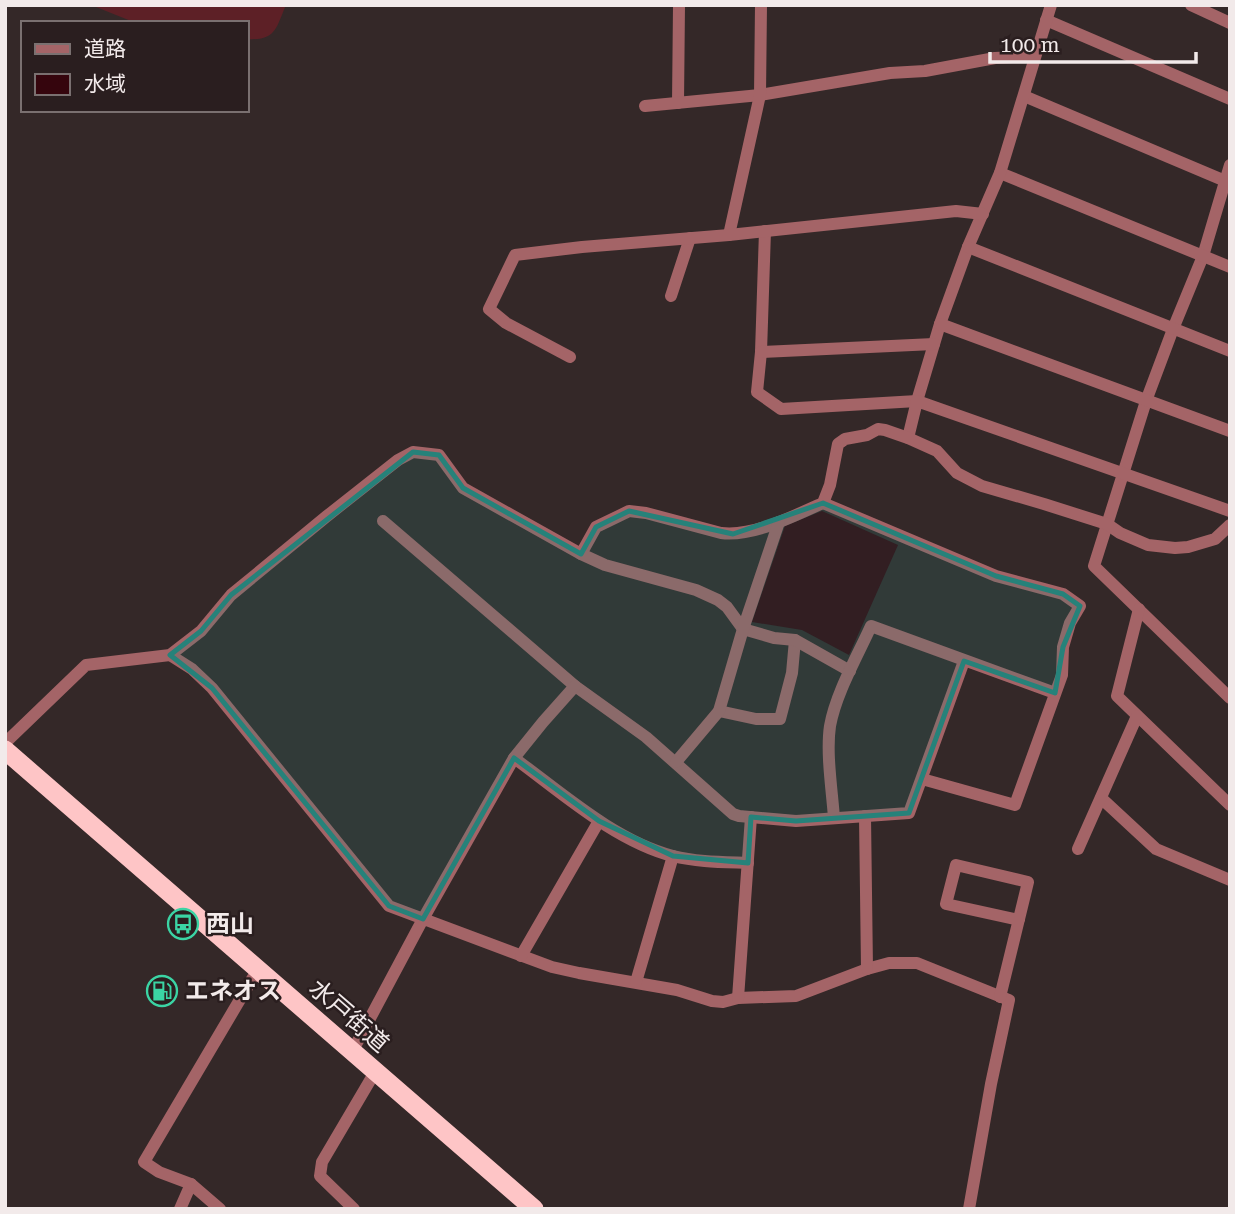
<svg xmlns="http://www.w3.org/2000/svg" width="1235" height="1214" font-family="'Roboto Serif','Noto Sans JP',serif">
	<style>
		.green { fill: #5d2026 }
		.water { fill: #35050d }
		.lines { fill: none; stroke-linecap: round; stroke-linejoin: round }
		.minor { stroke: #a46467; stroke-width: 12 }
		.trunk { stroke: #fec5c6; stroke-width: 19 }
		.marked { fill: #26827a; fill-opacity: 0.2; stroke: #26827a; stroke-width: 5; stroke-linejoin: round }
		.labels { text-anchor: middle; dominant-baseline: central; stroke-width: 5; stroke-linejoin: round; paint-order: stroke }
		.poi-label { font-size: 24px; font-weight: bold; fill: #f2eaea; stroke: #2a1e1f; text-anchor: start }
		.street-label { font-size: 24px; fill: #f2eaea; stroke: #2a1e1f }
	</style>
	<rect width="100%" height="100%" fill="#342828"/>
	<path class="green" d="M91,5H286C276,28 276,41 247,39V23H136Z"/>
	<polygon class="water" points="822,511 898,545 849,655 802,630 752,622 785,526"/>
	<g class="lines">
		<g class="minor">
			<polyline points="1191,5 1230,23"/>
			<polyline points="1046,20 1230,99"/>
			<polyline points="1024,96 1230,183"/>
			<polyline points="678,103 679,5"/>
			<polyline points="645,106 760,95 890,73 925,71 995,58 1035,56"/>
			<polyline points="1230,165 1203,256 1173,329 1146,401 1094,566 1230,698"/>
			<polyline points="1000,173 1230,267"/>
			<polyline points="765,231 761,352 757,392 781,409 917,401 940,324 968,247 1000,173 1051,5"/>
			<polyline points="729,235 760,95 761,5"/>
			<polyline points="968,247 1230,351"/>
			<polyline points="671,296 690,238"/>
			<polyline points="940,324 1230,431"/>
			<polyline points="761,352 934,344"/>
			<polyline points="570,357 506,323 489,309 515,255 582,247 729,235 956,211 983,214"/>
			<polyline points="908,438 917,401 1230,511"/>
			<polyline points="823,503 996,576 1063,594 1080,606 1070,623 1063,647 1062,675 1015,805 922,779"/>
			<polyline points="383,521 575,686 646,737 733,814 739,816 796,821 909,813 964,661"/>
			<path d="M581,554L596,527L629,511L646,513L721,533C754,537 793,516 823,503L830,485L838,444L845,439L867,435L878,429L885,430L908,438L937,451L957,473L982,486L1044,504L1107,524L1120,533L1148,545L1175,548L1188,547L1215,539L1230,525"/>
			<polyline points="1139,609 1117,696 1230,805"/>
			<polyline points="170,655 192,669 212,688 389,906 552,967 579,973 677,990 712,1001 723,1002 738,998 796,996 867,969 889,963 917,963 1009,1000 991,1084 969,1209"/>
			<polyline points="719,711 756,719 780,719 792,673 795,640"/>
			<polyline points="5,743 86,665 170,655 201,631 231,595 327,516 398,460 413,452 439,455 463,488 581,554 605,565 696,590 718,600 727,607 743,629 774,638 795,640 850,671"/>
			<path d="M514,758C562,793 615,841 673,856C697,862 723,862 748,863"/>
			<polyline points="676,762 719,711 743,629 779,522"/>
			<polyline points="1101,798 1156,849 1230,880"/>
			<polyline points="865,816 867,969"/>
			<path d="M834,818C832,790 826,753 830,726C836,693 857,657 871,626L1055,693"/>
			<polyline points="1078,849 1137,716"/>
			<polyline points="521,956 599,821"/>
			<polyline points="636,982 673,856"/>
			<polyline points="1000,997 1028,882 956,865 946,904 1019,920"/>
			<polyline points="738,998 751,817"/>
			<polyline points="352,1052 423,919 514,758 543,722 575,686"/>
			<polyline points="180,1209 191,1184"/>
			<polyline points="220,1209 191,1184 159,1172 144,1162 258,969"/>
			<polyline points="354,1209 320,1176 322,1162 375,1072"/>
		</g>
		<polyline class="trunk" points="5,750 534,1209"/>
	</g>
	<path class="marked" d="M413,452L439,455L463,488L581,554L596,527L629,511L733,534L823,503L996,576L1063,594L1080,606L1063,647L1055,693L964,661L909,813L796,821L751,817L748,863L673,856L599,821L514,758L423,919L389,906L212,688L170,655L201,631L231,595Z"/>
	<defs>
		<g id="bus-ring" transform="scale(1.575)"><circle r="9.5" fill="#2a1e1f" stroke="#3bd4a4" stroke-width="1.5"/><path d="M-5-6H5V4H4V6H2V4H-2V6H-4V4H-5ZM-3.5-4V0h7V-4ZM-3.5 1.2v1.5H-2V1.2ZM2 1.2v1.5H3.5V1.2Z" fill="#3bd4a4"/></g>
		<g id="fuel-ring" transform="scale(1.575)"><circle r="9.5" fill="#2a1e1f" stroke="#3bd4a4" stroke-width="1.5"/><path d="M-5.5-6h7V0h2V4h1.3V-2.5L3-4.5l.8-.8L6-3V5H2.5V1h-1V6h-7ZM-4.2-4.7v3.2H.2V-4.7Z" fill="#3bd4a4"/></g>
	</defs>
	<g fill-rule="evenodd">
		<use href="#bus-ring" x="183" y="924"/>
		<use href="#fuel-ring" x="162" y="991"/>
	</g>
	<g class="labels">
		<g class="poi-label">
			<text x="206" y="924">西山</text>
			<text x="185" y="991">エネオス</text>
		</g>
		<g class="street-label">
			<text transform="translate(349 1016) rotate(41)">水戸街道</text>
		</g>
	</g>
	<rect width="1235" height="1214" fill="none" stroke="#f2eaea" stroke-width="14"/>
	<rect x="21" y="21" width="228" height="91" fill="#2a1e1f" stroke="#7a7070" stroke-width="2"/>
	<rect x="35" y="44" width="35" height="10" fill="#a46467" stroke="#7a7070" stroke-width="2"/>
	<text x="84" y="56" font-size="21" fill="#f2eaea">道路</text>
	<rect x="35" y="74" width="35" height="21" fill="#35050d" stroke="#7a7070" stroke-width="2"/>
	<text x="84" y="91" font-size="21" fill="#f2eaea">水域</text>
	<path d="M990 52v10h206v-10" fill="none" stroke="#f2eaea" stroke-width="3.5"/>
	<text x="1000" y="52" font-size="21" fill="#f2eaea" stroke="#2a1e1f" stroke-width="5" paint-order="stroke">100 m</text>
</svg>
